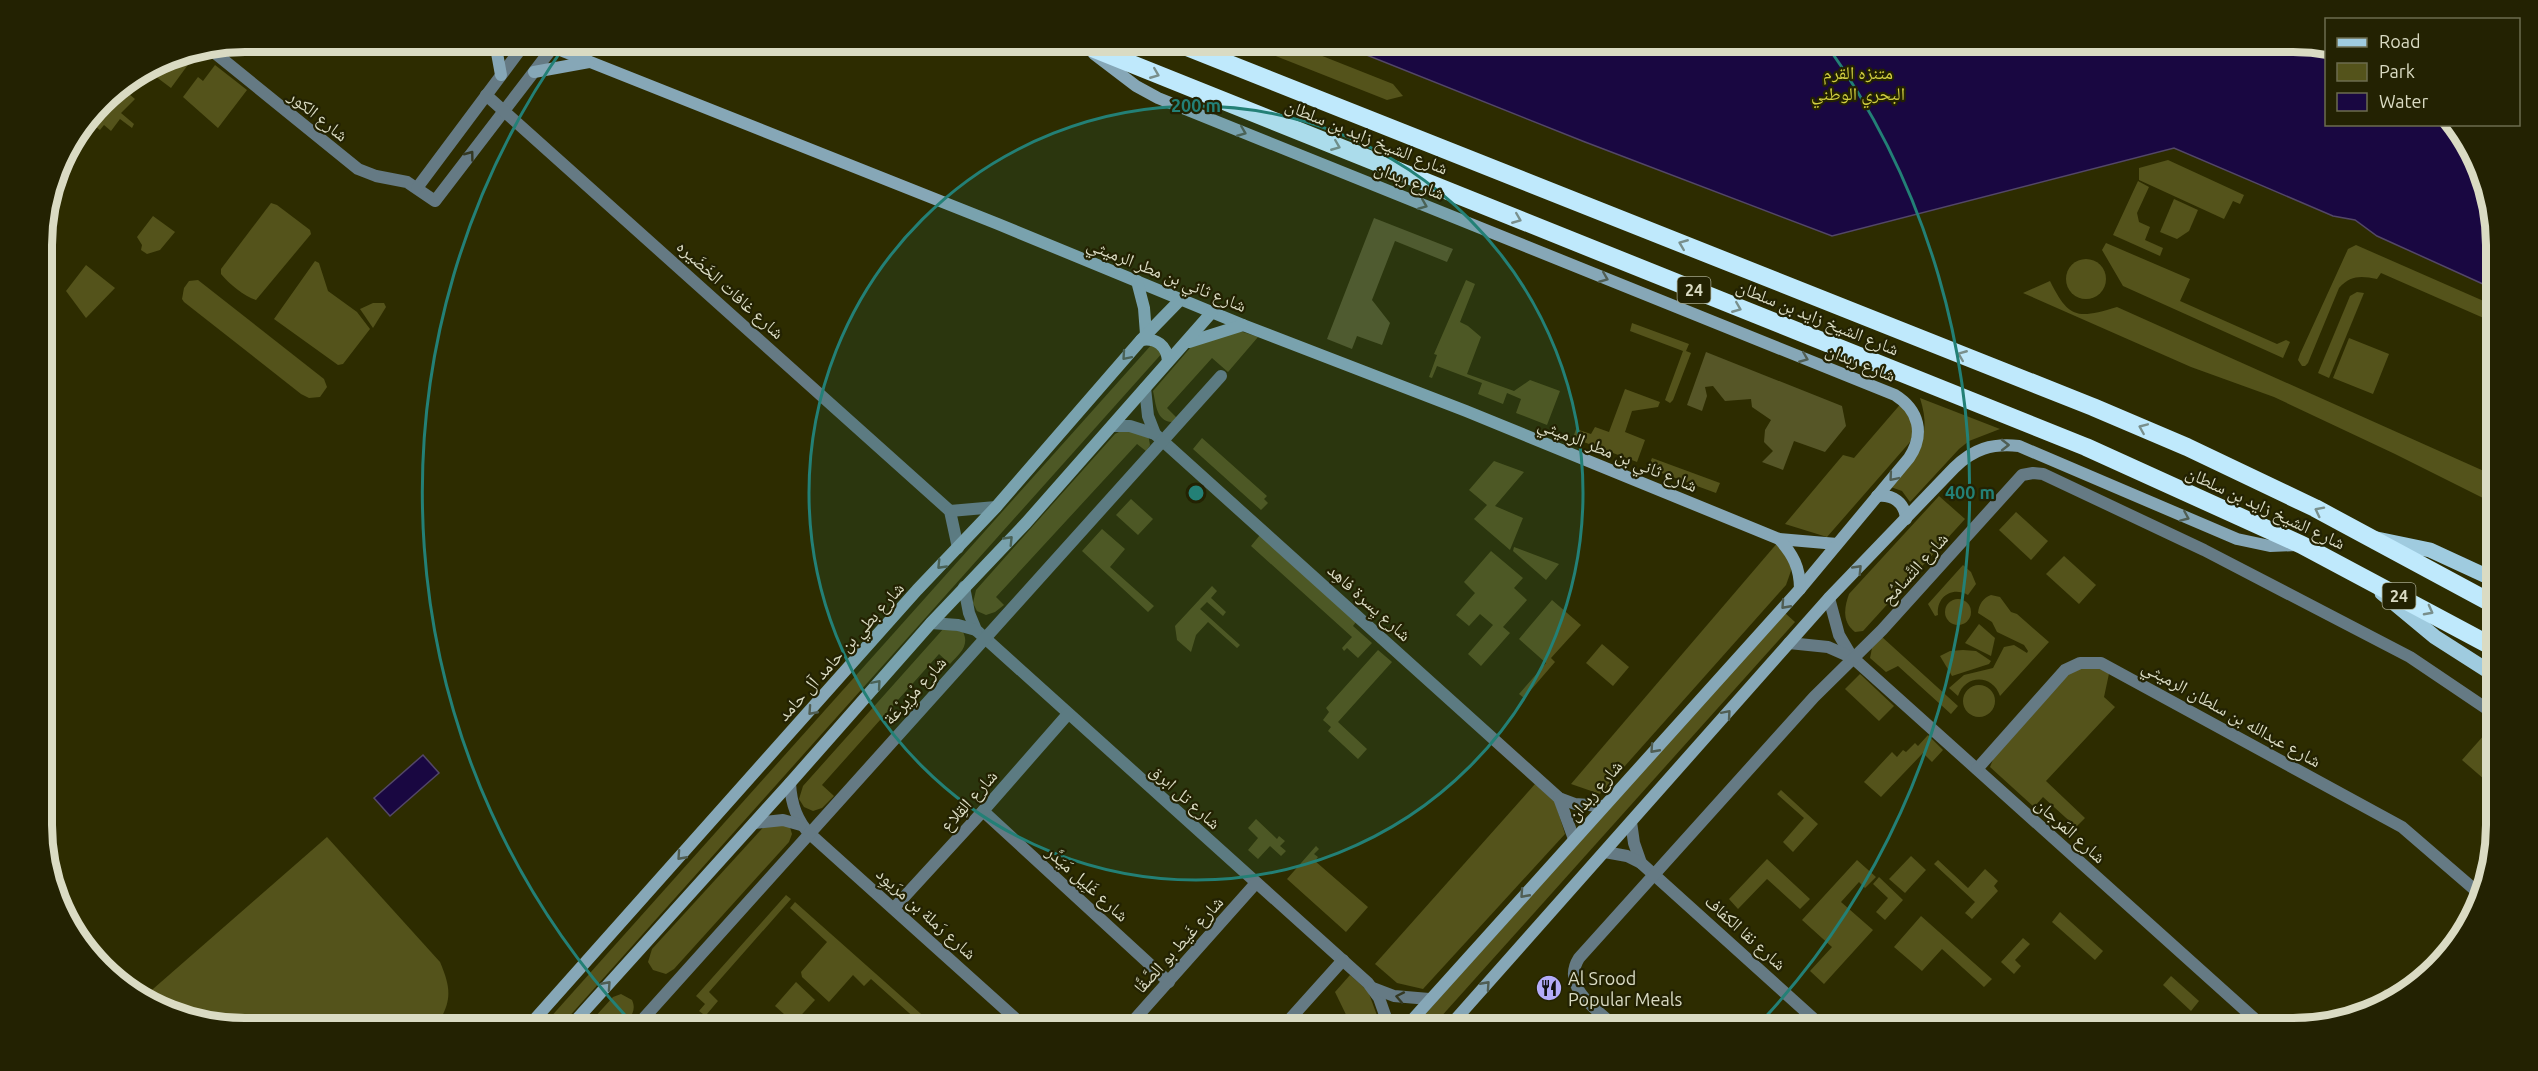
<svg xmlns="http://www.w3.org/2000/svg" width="2538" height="1071" font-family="Ubuntu,'Noto Naskh Arabic',sans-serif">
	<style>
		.green { fill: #54531b }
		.forest { fill: #565627 }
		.water { fill: #190741; stroke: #534768; stroke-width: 1.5 }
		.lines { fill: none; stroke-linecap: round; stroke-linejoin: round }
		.street { stroke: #657a84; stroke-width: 12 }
		.secondary { stroke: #86a7b7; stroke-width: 12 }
		.primary { stroke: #9fcbdf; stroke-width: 15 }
		.highway { stroke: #bfe9fc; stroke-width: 18 }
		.oneway { stroke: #798f8c }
		.oneway2 { stroke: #505e53 }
		.oneway3 { stroke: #343822 }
		.ring { fill: none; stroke: #238076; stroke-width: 3 }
		.labels { text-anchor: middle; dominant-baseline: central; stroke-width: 4.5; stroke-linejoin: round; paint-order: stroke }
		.shield { fill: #232202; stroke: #a3a489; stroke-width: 1.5 }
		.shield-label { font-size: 16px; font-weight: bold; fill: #dadbc3 }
		.park-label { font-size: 18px; fill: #d2cf41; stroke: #232202 }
		.street-label { font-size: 18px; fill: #dadbc3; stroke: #232202 }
		.poi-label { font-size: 18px; fill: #dadbc3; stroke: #232202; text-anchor: start }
		.rim { fill: none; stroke: #dadbc3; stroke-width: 8 }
		.centre { fill: #238076; stroke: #232202; stroke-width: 3 }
		.ring-label { font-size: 18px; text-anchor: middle; font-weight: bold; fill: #238076; stroke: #232202; stroke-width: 4.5; stroke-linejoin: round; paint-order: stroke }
	</style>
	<rect width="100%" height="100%" fill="#2d2c00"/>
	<g class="green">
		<polygon points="1240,42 1287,42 1393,84 1403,96 1387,100"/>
		<polygon points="198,51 171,88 147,70 168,57"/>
		<polygon points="215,65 247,90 218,128 183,97 198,77 203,81"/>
		<polygon points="123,89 135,99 121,113 134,124 132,128 120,119 111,131 104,125 100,130 92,124 96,119 93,116 111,93 115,90 119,94"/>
		<polygon points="2168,160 2244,195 2240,204 2233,201 2224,219 2139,180 2139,168"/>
		<polygon points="2138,181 2149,187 2137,213 2139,222 2150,227 2145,240 2163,248 2160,256 2113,235"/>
		<polygon points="2174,199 2198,210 2189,231 2177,239 2160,232"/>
		<path d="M271,203L277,205L310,230L311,234L256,300C244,296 229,284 221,274V269Z"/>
		<polygon points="153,216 175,232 160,250 147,254 141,250 142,245 137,237"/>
		<polygon points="2106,243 2190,279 2180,301 2277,344 2286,340 2290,342 2283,358 2123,286 2102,250"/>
		<path d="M2356,245L2495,306V323L2381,273L2377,279C2361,276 2351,275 2339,288L2308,363L2305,366H2302L2298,360L2300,354L2348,249Z"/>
		<circle cx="2086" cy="279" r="20"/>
		<polygon points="315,261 319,263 328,291 357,312 370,329 343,364 338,365 274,319"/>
		<polygon points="86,265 115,288 86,318 66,291"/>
		<polygon points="198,280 324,379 327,387 320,397 309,398 301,394 184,302 182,299 184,288 189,281"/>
		<polygon points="1466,280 1475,284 1460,322 1468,326 1481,337 1467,374 1514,391 1530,380 1560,391 1547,425 1516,413 1521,399 1507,393 1503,404 1478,394 1482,383 1437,366 1432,378 1429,377 1437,355 1434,354"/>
		<path d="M2050,281C2069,319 2077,319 2117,307L2495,476V504L2395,454L2274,397L2191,367L2023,293Z"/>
		<polygon points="2357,292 2364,293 2329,378 2318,373 2350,296"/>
		<polygon points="373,303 384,303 386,307 373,328 360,309"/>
		<polygon points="1632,323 1689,344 1686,351 1691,353 1673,400 1670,403 1665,400 1683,351 1630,331"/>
		<path d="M1228,327L1258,337L1228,372L1212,358L1167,408L1177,418L1172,422C1156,421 1156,404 1153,391L1203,333Z"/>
		<polygon points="2349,338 2389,354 2373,394 2333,378"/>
		<polygon points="1153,343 1164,351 558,1029 540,1029"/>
		<polygon points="1625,389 1660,402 1658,407 1632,411 1625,432 1645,440 1637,462 1573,438 1576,429 1591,434 1595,427 1609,432"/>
		<path d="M1920,398L2000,429L1969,441L1959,449L1910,502L1902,491L1888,486C1914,454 1934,442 1920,398Z"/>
		<polygon points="1904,400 1915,429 1910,442 1827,537 1785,524 1843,455 1854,458"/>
		<polygon points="1123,430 1148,434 1150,445 1146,451 1137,444 996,597 1004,605 995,612 986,615 977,611 973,603 976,590 1115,434"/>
		<polygon points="1202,438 1267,496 1264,499 1268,503 1261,510 1193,449"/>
		<polygon points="1652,458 1720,483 1716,493 1648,468"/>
		<polygon points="1494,461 1524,472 1495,506 1523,518 1510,550 1474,519 1487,505 1469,490"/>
		<path d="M1939,496L1965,519L1863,631L1855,632C1842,622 1844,608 1849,594Z"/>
		<polygon points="1131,499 1153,519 1138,535 1116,515"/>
		<polygon points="2016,512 2048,541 2031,560 1999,530"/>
		<polygon points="1102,529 1125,549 1110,567 1154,606 1148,612 1082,551"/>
		<polygon points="1260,535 1356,622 1353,626 1372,643 1358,658 1347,648 1344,651 1342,648 1352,637 1251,546"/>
		<polygon points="1779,541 1792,568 1786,585 1600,794 1571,784"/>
		<polygon points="1514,547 1559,564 1546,580 1513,551"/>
		<polygon points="1491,551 1523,578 1514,588 1527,600 1503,627 1510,633 1481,666 1468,654 1493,625 1480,614 1469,626 1456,615 1475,593 1464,582"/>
		<polygon points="2064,556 2096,585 2079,604 2046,574"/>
		<path d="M1963,565L1971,572L1976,584L1968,595C1952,586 1936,597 1938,615L1935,616L1928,604Z"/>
		<polygon points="1212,586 1217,591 1211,598 1226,612 1223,616 1207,602 1200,609 1240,645 1237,648 1208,622 1196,635 1191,652 1177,640 1175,626"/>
		<path d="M1991,595L2000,597L2011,612L2017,614L2049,642L2000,696C1993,674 1965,674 1958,696L1949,688L1964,675L1993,668L2004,647L2014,645L2027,653L2028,651L2024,645L1997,632L1992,622L1978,613C1979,604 1983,598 1991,595Z"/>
		<circle cx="1958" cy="612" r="13"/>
		<polygon points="1552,600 1581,625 1551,658 1555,662 1524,698 1519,694 1546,663 1519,639"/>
		<polygon points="1785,613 1795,622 1430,1029 1412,1029"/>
		<polygon points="1979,624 1995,638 1991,656 1965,643"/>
		<path d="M944,628L963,632C970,646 959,654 950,664L939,654L822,785L834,796L822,808L813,811L804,807L799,799L803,786Z"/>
		<polygon points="1882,637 1958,706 1951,714 1898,666 1886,672 1870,658 1872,648"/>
		<polygon points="1602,644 1629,667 1613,686 1586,663"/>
		<polygon points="1378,650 1392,662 1338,722 1367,749 1358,759 1328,731 1331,727 1323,720 1329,712 1326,708"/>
		<polygon points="1963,650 1976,651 1991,661 1989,664 1952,676 1940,656 1950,651"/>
		<polygon points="2074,667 2110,669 2104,697 2115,707 2046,781 2085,818 2076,827 2043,797 2034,807 1990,767 1996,752"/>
		<polygon points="1860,674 1894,706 1879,721 1845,689"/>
		<circle cx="1979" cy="701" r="16"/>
		<polygon points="2493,725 2496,727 2496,781 2492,786 2462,760"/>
		<polygon points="1928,735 1943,750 1932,762 1923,753 1881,797 1864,782 1892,752 1897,757 1903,750 1906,752 1915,743 1918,746"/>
		<polygon points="1535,784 1555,802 1565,834 1423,989 1397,983 1375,964"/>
		<polygon points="1781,790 1818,824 1793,852 1783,842 1804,818 1777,794"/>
		<polygon points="1256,819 1277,839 1279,836 1285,841 1280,846 1286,851 1281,856 1270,846 1258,859 1248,850 1258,838 1248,828"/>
		<polygon points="768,822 789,824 792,834 789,842 674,969 666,974 653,970 648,962 652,949"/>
		<path d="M327,837L440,962C452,990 452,1003 434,1029H246L168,1014L145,996Z"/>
		<polygon points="1316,846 1319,849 1314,854 1318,857 1315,861 1368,907 1346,932 1287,879"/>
		<polygon points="1911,856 1926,870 1905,893 1889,879"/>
		<polygon points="1767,859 1810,899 1800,909 1767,879 1738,909 1729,899"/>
		<polygon points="1857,860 1876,877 1865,888 1859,882 1841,902 1873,930 1824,984 1810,971 1832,947 1802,920"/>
		<polygon points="1938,860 1968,888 1985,869 1998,881 1994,886 1998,891 1972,919 1965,913 1975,902 1934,864"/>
		<polygon points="1879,877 1903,900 1885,920 1876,912 1888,898 1873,884"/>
		<polygon points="786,895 791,899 709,992 718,1001 707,1014 703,1014 699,1011 705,1004 696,996"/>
		<polygon points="795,902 938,1029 927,1029 871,979 864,986 853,975 829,1002 802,977 801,972 827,942 790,908"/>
		<polygon points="2060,912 2103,951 2095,960 2052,922"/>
		<polygon points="2474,912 2454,950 2406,994 2377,1004 2374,1002 2385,989 2395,997"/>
		<polygon points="1921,916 1992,979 1984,987 1942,949 1922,971 1894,947"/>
		<polygon points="2023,938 2030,944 2015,960 2021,966 2014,974 2001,962"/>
		<polygon points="1350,975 1368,991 1382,1029 1353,1029 1335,992"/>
		<polygon points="2171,976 2199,1001 2191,1011 2163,985"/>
		<polygon points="796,982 815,1000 794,1023 775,1006"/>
		<path d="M621,994L632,1000C638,1013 627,1020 619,1029H584L613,997Z"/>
	</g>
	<g class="forest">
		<polygon points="1374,218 1453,249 1447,262 1395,241 1372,300 1390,323 1382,345 1357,336 1352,349 1327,339"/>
		<polygon points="1706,352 1842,406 1846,426 1825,452 1794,441 1783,470 1762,462 1773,451 1764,442 1765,430 1771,420 1752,407 1751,399 1725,401 1713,386 1705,387 1707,396 1702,411 1687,405"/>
	</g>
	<g class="water">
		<polygon points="1334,42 2292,42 2326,49 2326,124 2455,125 2494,219 2494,289 2377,236 2355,220 2333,216 2174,148 1832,236 1585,142"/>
		<polygon points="423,755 439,773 390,816 374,798"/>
	</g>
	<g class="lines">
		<g class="street">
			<polyline points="210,49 358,169 376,176 407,182 435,201 553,47"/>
			<polyline points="486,95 950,511 958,548"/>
			<polyline points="417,188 526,42"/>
			<polyline points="1145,388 1148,416 1155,434"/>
			<polyline points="1112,426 1130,426 1155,434 1559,798 1575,804 1602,806"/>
			<polyline points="950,511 996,507"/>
			<polyline points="964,587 969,613 976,630 1368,983 1379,998 1390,1029"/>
			<polyline points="1829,598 1839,635 1852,657"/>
			<polyline points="931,623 958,625 976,630"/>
			<polyline points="1789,643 1828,647 1853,658 2266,1029"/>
			<polyline points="1977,769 2065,670 2080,663 2101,663 2402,827 2482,896"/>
			<path d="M790,783C791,803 796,820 810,834L1027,1029"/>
			<polyline points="1559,798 1574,839"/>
			<polyline points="983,811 1169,982"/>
			<polyline points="1631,822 1634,843 1641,863"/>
			<polyline points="754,823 783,820 801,825"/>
			<polyline points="1605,852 1627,856 1641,863 1825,1029"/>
			<polyline points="894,908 983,811 1068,714"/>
			<polyline points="1373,988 1394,996 1429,999"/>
			<polyline points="634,1029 1221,376"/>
			<polyline points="1126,1029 1256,883"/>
			<polyline points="1281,1029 1343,960"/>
			<path d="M1618,1029C1599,1011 1560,988 1579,958L1814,697L1882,630L2022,475L2033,473L2043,474L2204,550L2410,657L2496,715"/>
		</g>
		<g class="secondary">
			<polyline points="495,42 501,75"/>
			<polyline points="540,42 998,224 1243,325 1466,411 1779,539 1837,544"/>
			<path d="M1094,54L1136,86L1158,98L1895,395C1919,410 1925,434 1909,458L1800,589L1404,1029"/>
			<polyline points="534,72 589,62"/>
			<polyline points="1137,281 1144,308 1146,334"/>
			<path d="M1141,340C1156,337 1167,346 1168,361"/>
			<polyline points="1189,342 1243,325"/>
			<path d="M1877,496C1893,494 1905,503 1906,519"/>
			<path d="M1779,539C1793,554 1800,568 1800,589"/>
			<polyline points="526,1029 917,590 996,507 1141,340 1181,299"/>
			<polyline points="568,1029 790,783 931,623 1026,523 1212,312"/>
			<path d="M1447,1029L1829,598L1954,468C1973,449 1992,443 2019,446L2237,539L2270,546L2297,545"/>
		</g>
		<g class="primary">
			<polyline points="2377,539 2430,550 2495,580"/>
			<polyline points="2382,593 2435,637 2496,676"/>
		</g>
		<g class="highway">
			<polyline points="1077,42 2086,447 2302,545 2495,648"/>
			<polyline points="1174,42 2093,407 2187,447 2315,508 2495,605"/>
		</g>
	</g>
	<defs><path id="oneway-chevron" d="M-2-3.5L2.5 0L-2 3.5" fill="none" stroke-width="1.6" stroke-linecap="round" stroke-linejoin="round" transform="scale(1.5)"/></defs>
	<g class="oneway">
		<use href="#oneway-chevron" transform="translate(1155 74) rotate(22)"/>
		<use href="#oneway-chevron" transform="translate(1336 146) rotate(22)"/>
		<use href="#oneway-chevron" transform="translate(1517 219) rotate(22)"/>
		<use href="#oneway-chevron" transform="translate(1683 244) rotate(-158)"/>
		<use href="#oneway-chevron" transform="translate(1737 308) rotate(22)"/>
		<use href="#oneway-chevron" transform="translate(1962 355) rotate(-158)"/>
		<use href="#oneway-chevron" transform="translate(2143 428) rotate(-157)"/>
		<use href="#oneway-chevron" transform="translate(2319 511) rotate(-153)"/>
		<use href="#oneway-chevron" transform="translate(2429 611) rotate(28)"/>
	</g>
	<g class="oneway2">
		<use href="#oneway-chevron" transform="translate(1242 132) rotate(22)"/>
		<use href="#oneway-chevron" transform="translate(1423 205) rotate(22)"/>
		<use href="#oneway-chevron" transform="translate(1604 278) rotate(22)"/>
		<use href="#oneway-chevron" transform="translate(1126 356) rotate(131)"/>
		<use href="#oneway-chevron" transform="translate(1804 358) rotate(22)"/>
		<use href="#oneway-chevron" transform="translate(2005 445)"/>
		<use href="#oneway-chevron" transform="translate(1893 477) rotate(130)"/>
		<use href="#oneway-chevron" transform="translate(2185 517) rotate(23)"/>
		<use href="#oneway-chevron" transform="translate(1009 540) rotate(-46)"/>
		<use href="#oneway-chevron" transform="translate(941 565) rotate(134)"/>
		<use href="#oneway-chevron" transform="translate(1858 569) rotate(-46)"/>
		<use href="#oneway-chevron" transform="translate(1785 605) rotate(132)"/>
		<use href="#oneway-chevron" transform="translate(877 684) rotate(-49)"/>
		<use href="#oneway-chevron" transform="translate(812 711) rotate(132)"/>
		<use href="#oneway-chevron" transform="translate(1727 714) rotate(-49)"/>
		<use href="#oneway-chevron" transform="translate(1654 749) rotate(132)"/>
		<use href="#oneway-chevron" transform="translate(681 856) rotate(132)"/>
		<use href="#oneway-chevron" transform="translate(1524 894) rotate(132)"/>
		<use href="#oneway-chevron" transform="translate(607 985) rotate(-48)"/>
		<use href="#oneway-chevron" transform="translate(1486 985) rotate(-48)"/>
	</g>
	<g class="oneway3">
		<use href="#oneway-chevron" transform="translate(470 155) rotate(-53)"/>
		<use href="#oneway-chevron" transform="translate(1400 997) rotate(-169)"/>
	</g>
	<circle cx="1196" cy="493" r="387" fill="#238076" fill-opacity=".12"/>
	<g class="ring">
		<circle cx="1196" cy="493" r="387"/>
		<path d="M635 1026A774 774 0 0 1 566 44M1826 44A774 774 0 0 1 1757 1026"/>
	</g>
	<defs>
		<g id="restaurant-disc" transform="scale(1.35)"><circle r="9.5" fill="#b4acf9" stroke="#232202"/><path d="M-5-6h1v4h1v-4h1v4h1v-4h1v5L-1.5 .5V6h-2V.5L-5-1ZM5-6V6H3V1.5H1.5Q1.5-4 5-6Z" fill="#111"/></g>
	</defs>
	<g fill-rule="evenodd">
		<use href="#restaurant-disc" x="1549" y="988"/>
	</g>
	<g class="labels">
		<g class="shield">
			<rect x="1677.5" y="277" width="33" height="26" rx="4.5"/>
			<rect x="2382.5" y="583" width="33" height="26" rx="4.5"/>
		</g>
		<g class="shield-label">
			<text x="1694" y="290">24</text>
			<text x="2399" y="596">24</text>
		</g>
		<g class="park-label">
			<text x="1858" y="72">متنزه القرم<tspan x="1858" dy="21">البحري الوطني</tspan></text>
		</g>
		<g class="street-label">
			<text transform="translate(319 115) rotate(39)">شارع الكور</text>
			<text transform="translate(1367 136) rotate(22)">شارع الشيخ زايد بن سلطان</text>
			<text transform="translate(1410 180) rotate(22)">شارع ربدان</text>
			<text transform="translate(1167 274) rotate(22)">شارع ثاني بن مطر الرميثي</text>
			<text transform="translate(731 289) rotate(42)">شارع غافات الخَضَيره</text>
			<text transform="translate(1818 317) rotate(22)">شارع الشيخ زايد بن سلطان</text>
			<text transform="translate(1861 362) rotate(22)">شارع ربدان</text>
			<text transform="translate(1618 454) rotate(22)">شارع ثاني بن مطر الرميثي</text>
			<text transform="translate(2266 507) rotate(25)">شارع الشيخ زايد بن سلطان</text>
			<text transform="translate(1914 568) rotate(-48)">شارع التَّسامُح</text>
			<text transform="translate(1370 602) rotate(42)">شارع يِسرة فاهِد</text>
			<text transform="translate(840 651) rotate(-48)">شارع بطي بن حامد آل حامد</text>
			<text transform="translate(914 690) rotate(-48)">شارع مْزِيرْعَة</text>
			<text transform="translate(2232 713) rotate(29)">شارع عبدالله بن سلطان الرميثي</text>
			<text transform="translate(1594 790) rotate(-49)">شارع ربدان</text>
			<text transform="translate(1186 796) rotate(42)">شارع تل ابرق</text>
			<text transform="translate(968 800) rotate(-48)">شارع القِلاع</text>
			<text transform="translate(2071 830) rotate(42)">شارع المَرجان</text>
			<text transform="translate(1088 883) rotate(42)">شارع غَلِيل مَيَدَّر</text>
			<text transform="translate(927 913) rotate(42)">شارع رَملة بن مرَيوِد</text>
			<text transform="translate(1746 932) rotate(42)">شارع نقا الكفاف</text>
			<text transform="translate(1178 944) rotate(-48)">شارع غَيط بو الصَّقَّا</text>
		</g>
		<g class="poi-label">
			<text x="1568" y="978">Al Srood<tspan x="1568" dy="21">Popular Meals</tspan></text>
		</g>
	</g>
	<path d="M0 0H2538V1071H0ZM245 52H2293A193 193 0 0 1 2486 245V825A193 193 0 0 1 2293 1018H245A193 193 0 0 1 52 825V245A193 193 0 0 1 245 52Z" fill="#232202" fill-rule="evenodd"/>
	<path class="rim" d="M245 52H2293A193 193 0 0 1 2486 245V825A193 193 0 0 1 2293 1018H245A193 193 0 0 1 52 825V245A193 193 0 0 1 245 52Z"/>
	<circle cx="1196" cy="493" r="9" class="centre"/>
	<g class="ring-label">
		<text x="1196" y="112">200 m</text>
		<text x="1970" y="499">400 m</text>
	</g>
	<rect x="2325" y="18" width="195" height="108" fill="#232202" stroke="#6c6c4f" stroke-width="1.5"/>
	<rect x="2337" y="38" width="30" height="9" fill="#9fcbdf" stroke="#6c6c4f" stroke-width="1.5"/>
	<text x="2379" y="48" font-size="18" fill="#dadbc3">Road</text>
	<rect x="2337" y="63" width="30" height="18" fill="#54531b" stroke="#6c6c4f" stroke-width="1.5"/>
	<text x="2379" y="78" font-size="18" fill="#dadbc3">Park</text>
	<rect x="2337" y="93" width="30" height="18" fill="#190741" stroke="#6c6c4f" stroke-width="1.5"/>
	<text x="2379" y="108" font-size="18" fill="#dadbc3">Water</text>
</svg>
